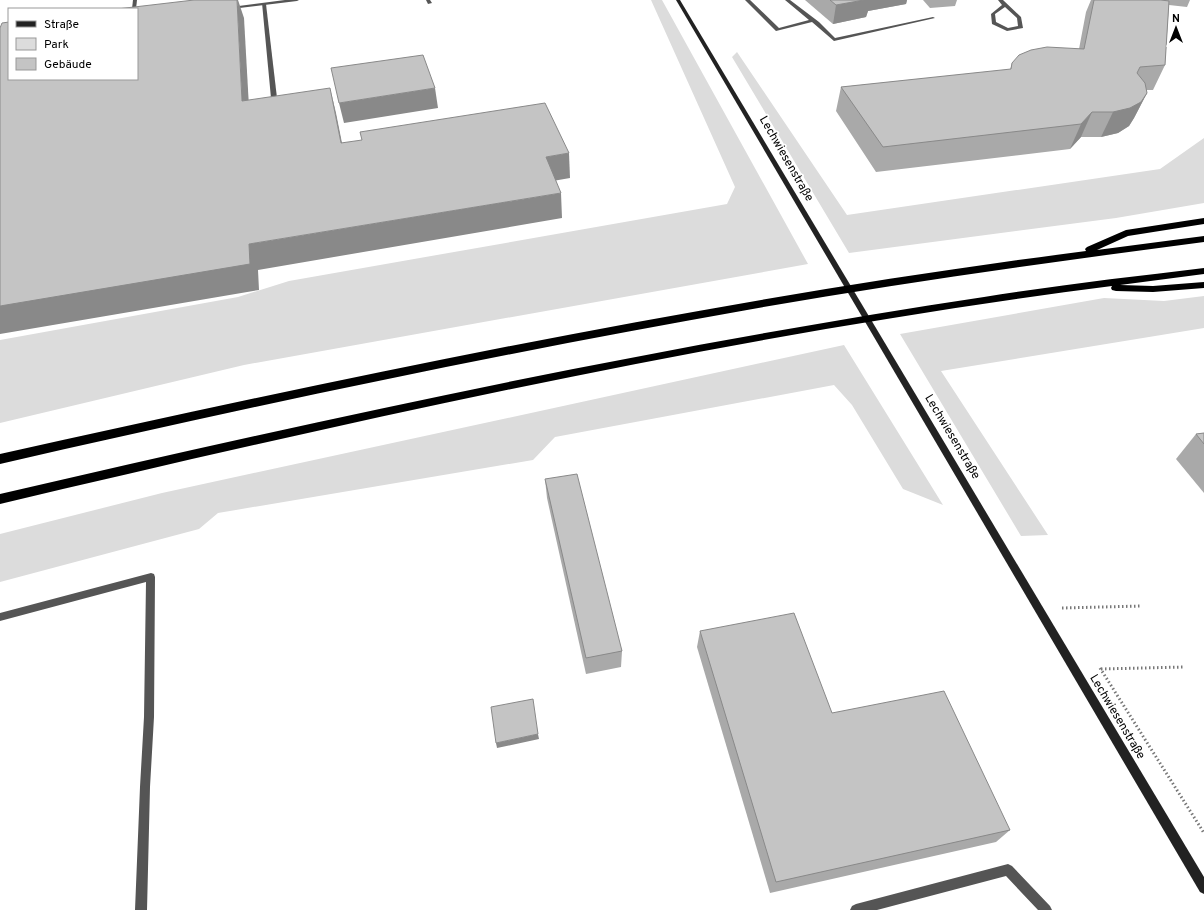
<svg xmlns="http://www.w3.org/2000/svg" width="1204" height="910" font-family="Overpass,sans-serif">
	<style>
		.green { fill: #dcdcdc }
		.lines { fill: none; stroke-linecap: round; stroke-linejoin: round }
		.path { stroke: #777; stroke-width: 3; stroke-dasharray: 1.5 2.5; stroke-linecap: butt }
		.lane { fill: #555; fill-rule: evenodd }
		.street { fill: #555; fill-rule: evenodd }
		.secondary { fill: #222; fill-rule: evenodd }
		.highway { fill: #000; fill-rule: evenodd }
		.wall { fill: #a9a9a9 }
		.shaded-wall { fill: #898989 }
		.building { fill: #c4c4c4; stroke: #898989 }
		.labels { text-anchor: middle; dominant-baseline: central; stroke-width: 3.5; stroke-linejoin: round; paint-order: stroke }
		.street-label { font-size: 12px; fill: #000; stroke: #fff }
	</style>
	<rect width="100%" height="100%" fill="#fff"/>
	<g class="green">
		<polygon points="651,0 662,0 808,264 244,365 0,423 0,340 238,297 289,281 727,204 735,187"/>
		<polygon points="737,52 847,215 1160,169 1204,138 1204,203 1116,218 849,253 732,57"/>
		<polygon points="1204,296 1204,328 941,371 1048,535 1021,536 900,334 1104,298 1164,301"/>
		<polygon points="844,345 943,505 903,489 852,405 834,385 555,437 533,460 218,513 199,529 0,582 0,534 162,493"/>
	</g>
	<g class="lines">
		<g class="path">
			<polyline points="1062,608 1142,606"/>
			<polyline points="1100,668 1204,833"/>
			<polyline points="1101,669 1184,667"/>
		</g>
		<g class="lane">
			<polygon points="426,0 430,0 432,3 428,4"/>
			<polygon points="745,0 750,0 779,28 809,20 785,0 790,0 819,22 835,38 933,17 935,18 834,41 812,22 776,31"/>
			<polygon points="262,3 266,4 277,98 274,100 271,98"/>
			<polygon points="151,573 154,574 155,577 154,717 150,787 147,910 135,910 140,787 144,717 146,582 0,621 0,613"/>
			<polygon points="1008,864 1012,866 1050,906 1052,910 1038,910 1006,876 877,910 850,910 852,906 856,904"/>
		</g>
		<g class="street">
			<polygon points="133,0 137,0 136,9 132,9"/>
			<polygon points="285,0 299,0 297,1 231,9 229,8 231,7"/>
			<path d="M998,0H1003L1021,17L1023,28L1007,31L992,24L991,14L1002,5ZM1005,7L1017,18L1018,26L1008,28L996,22L995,14Z"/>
		</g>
		<polygon class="secondary" points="676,0 680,0 1204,877 1204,894 1200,892"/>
		<g class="highway">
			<path d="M1204,218V224L1128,236L1097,250L1204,236V242C1051,262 899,283 747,310C497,354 248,407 0,464V454C359,374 721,298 1086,251L1085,249L1087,247L1126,230Z"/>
			<path d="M1204,268V274L1120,285L1153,286L1204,282V288L1153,292L1116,291L1112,290L1111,288L1112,286C737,334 368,417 0,504V494C326,418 653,347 984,297C1057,285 1131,277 1204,268Z"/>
		</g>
	</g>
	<g class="wall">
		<polygon points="805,0 907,0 906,4 868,11 866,17 833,24"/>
		<polygon points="923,0 957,0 955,6 930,8"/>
		<polygon points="1091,0 1190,0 1187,7 1169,5 1165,65 1153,90 1146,90 1147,93 1134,118 1129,126 1118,133 1101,137 1081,137 1070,149 876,172 836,111 841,87 1010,70 1012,63 1079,49 1086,12"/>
		<polygon points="1204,433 1204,493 1176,459 1196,434"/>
		<polygon points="545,479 622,651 621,667 586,674 547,498"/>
		<polygon points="700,631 832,713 1010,830 996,842 770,893 697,647"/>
	</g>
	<g class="shaded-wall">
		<polygon points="237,0 238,0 244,18 250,125 242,101"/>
		<polygon points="864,0 907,0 906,4 868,11 866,17 833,24 836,5"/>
		<polygon points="330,88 336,113 347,168 341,143"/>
		<polygon points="435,88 438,108 344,123 339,103"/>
		<polygon points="1147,93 1134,118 1129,126 1118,133 1101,137 1113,112"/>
		<polygon points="1092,112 1081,137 1070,149 1081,124"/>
		<polygon points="569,153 570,178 547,182 546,157"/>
		<polygon points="561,193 562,218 258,270 259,290 0,334 0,306 249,244"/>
		<polygon points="538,734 539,739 497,748 496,743"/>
	</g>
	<g class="building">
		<polygon points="194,0 237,0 242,101 330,88 341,143 362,140 360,132 545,103 569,153 546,157 561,193 249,244 250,264 0,306 0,28 2,23 9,22 9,79 137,79 137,9 117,9"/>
		<polygon points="830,0 864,0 836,5"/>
		<polygon points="1094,0 1161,0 1169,1 1165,65 1140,67 1137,73 1145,83 1147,93 1141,102 1130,108 1113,112 1092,112 1081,124 883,147 841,87 1011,69 1012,63 1019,55 1031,50 1047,47 1084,49"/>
		<polygon points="423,55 435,88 339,103 331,68"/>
		<polygon points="1204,433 1204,444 1196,434"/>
		<polygon points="577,474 622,651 586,658 545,479"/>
		<polygon points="794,613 832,713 944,691 1010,830 776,882 700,631"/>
		<polygon points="533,699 538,734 496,743 491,707"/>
	</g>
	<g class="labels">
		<g class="street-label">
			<text transform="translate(786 159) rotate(60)">Lechwiesenstraße</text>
			<text transform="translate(952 437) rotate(59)">Lechwiesenstraße</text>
			<text transform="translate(1117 717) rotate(59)">Lechwiesenstraße</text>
		</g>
	</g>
	<rect x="8" y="8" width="130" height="72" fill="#ffffff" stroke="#999999"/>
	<rect x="16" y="21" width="20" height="6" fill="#222222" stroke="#999999"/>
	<text x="44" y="28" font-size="12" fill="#000000">Straße</text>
	<rect x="16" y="38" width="20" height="12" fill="#dcdcdc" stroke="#999999"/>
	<text x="44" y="48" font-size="12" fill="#000000">Park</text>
	<rect x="16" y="58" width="20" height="12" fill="#c4c4c4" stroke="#999999"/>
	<text x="44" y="68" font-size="12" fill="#000000">Gebäude</text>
	<g transform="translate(1176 28)" stroke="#ffffff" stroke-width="3" paint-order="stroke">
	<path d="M0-3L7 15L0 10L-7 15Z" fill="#000000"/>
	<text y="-6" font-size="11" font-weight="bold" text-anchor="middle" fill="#000000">N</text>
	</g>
</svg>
